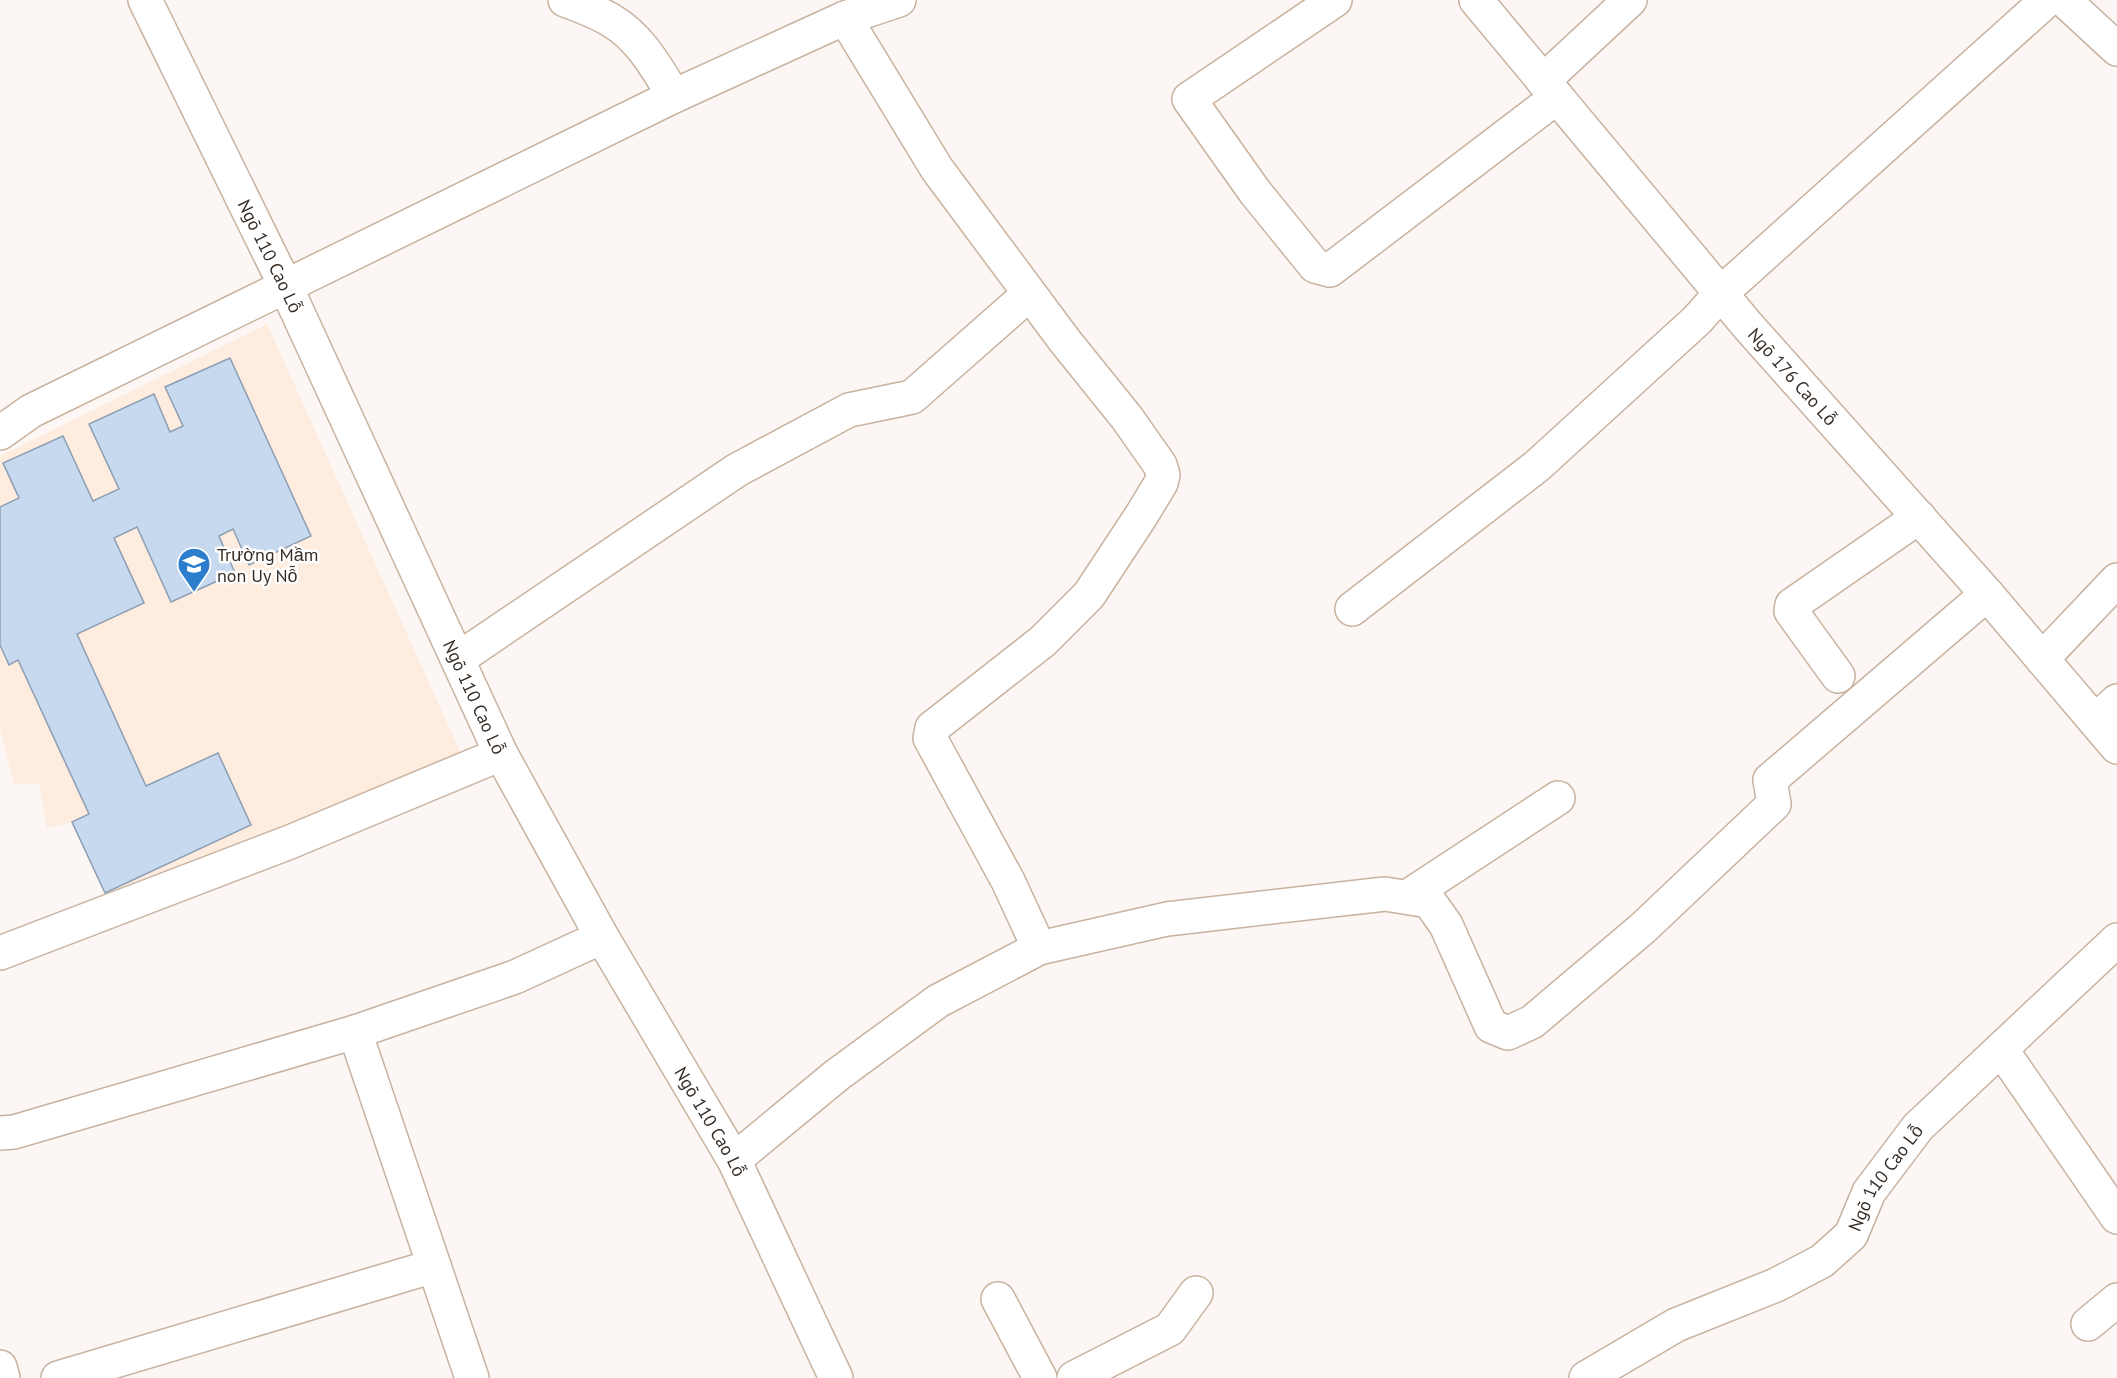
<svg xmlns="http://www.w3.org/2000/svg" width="2117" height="1378" font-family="'PT Sans',sans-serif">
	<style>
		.built { fill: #feecde }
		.building { fill: #c6d9ef; stroke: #8c9eb3; stroke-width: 1.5 }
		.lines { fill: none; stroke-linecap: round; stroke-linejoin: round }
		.minor-casing { stroke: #c8b2a0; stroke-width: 36 }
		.minor { stroke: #fff; stroke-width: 33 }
		.labels { text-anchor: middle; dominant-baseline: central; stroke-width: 5; stroke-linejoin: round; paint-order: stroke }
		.street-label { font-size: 18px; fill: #362d26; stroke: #fff }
		.poi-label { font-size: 18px; fill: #362d26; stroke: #fff; text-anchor: start }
	</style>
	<rect width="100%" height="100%" fill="#fcf7f4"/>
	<polygon class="built" points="267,324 463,758 105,893 72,822 47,828 39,784 14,784 0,729 0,456"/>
	<polygon class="building" points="230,358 311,536 249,565 233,529 219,536 235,573 171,602 137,527 114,538 144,603 77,634 146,786 218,753 251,825 105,893 72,822 89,814 18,660 9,665 0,645 0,507 19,498 3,463 63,436 93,501 119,489 89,424 154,394 170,432 183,426 165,387"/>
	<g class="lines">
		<g class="minor-casing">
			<g id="minor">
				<path id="s1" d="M145,0L285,285L501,754L602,937L734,1160L836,1378"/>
				<path d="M565,0C581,6 598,12 612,21C641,38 657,69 674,96"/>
				<polyline points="1335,0 1189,99 1255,192 1315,266 1330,270 1557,97"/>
				<path id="s2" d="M1476,0L1748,326L1987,594L2117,747"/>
				<polyline points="2064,0 2117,49"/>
				<polyline points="845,18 937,169 1065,341 1127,418 1160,465 1163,475 1161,483 1141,516 1089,595 1043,641 932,728 930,738 1008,881 1039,948"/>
				<polyline points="1543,81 1630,0"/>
				<polyline points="0,433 31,411 674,96 845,18 899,0"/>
				<polyline points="1352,609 1537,466 1697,320 1721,293 2047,0"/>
				<polyline points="458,659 737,470 849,410 912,397 1029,294"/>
				<polyline points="2042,659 2117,580"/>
				<polyline points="1838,676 1791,611 1792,605 1919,517"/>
				<polyline points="2095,721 2117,701"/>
				<polyline points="1407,897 1558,798"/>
				<polyline points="0,953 290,842 501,754"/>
				<polyline points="2001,1049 2117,1217"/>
				<polyline points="0,1133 14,1132 355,1032"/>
				<polyline points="734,1160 837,1075 938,1001 1039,948 1167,919 1385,894 1429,901 1446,925 1491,1026 1508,1033 1532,1022 1643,928 1774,804 1770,780 1987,594"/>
				<polyline points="998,1299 1040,1378"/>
				<polyline points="2088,1324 2117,1300"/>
				<polyline points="0,1367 3,1378"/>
				<polyline points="58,1378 434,1266"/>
				<polyline points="472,1378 355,1032 515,977 602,937"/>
				<polyline points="1074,1378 1170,1329 1196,1293"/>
				<path id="s3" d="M1586,1378L1676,1325L1776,1285L1822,1261L1851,1235L1869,1192L1918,1127L2117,940"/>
			</g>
		</g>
		<use href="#minor" class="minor"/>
	</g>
	<defs>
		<g id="school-pin" transform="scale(1.725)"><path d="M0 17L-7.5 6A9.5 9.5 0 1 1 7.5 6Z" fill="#2c7ecd" stroke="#fff"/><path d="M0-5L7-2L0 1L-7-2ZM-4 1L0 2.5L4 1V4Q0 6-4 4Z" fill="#fff"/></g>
	</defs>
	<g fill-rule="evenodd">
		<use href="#school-pin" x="194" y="564"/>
	</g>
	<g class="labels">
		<g class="street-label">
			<text stroke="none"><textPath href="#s1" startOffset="285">Ngõ 110 Cao Lỗ</textPath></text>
			<text stroke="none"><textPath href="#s2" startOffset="492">Ngõ 176 Cao Lỗ</textPath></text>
			<text stroke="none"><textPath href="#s1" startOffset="771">Ngõ 110 Cao Lỗ</textPath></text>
			<text stroke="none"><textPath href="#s1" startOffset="1257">Ngõ 110 Cao Lỗ</textPath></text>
			<text stroke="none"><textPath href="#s3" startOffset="370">Ngõ 110 Cao Lỗ</textPath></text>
		</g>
		<g class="poi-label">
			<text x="217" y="554">Trường Mầm<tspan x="217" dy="21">non Uy Nỗ</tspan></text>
		</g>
	</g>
</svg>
